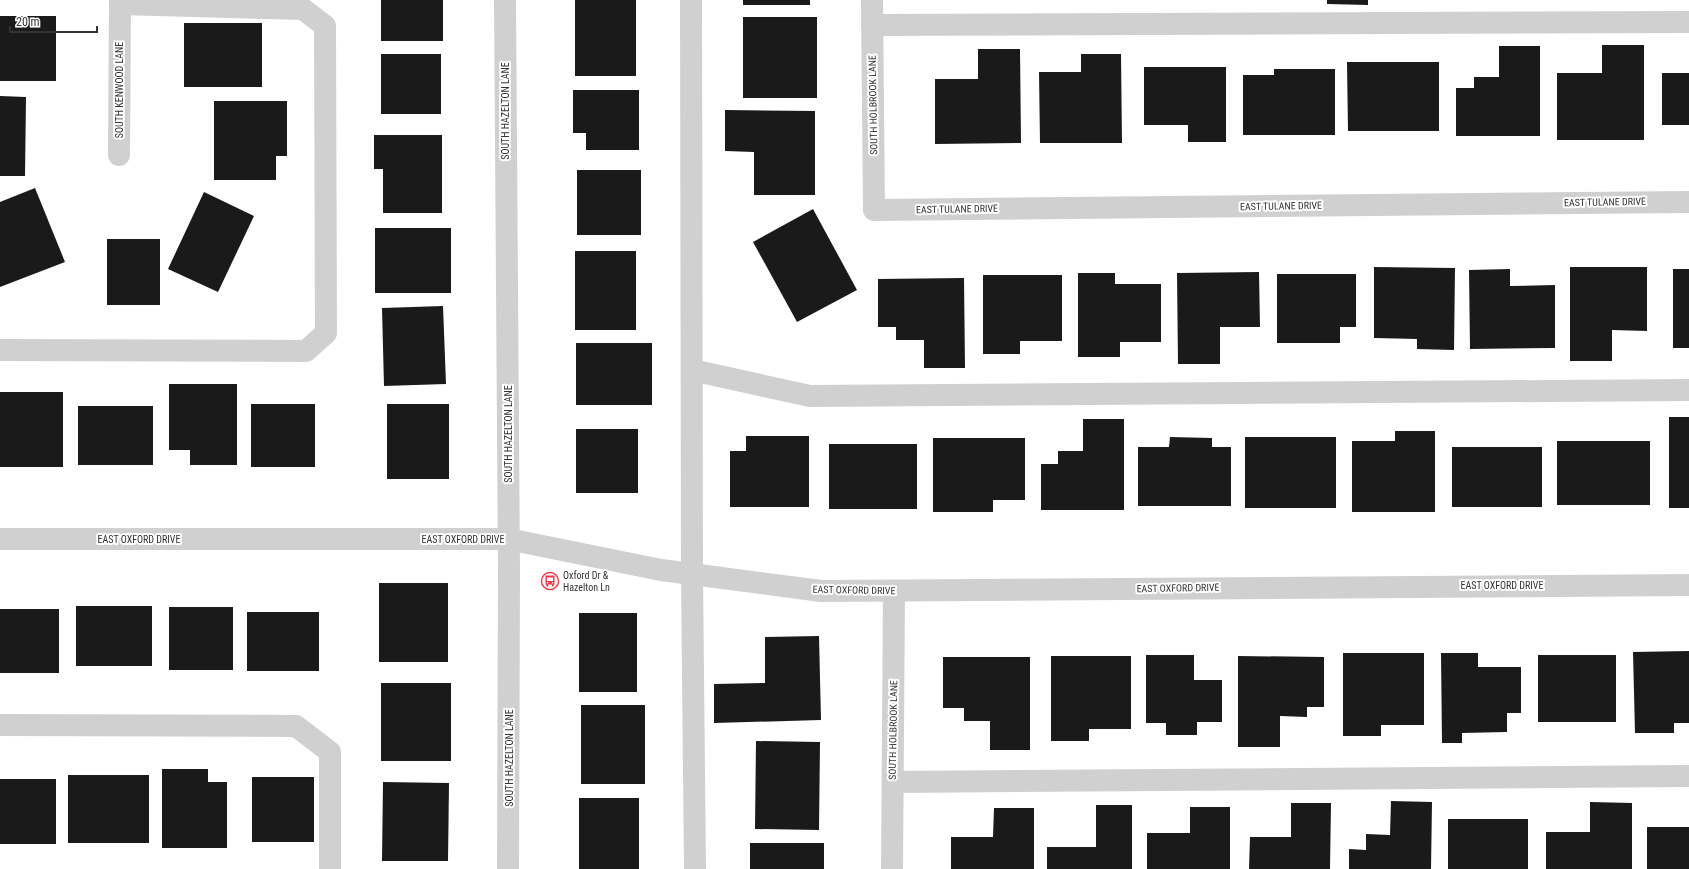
<svg xmlns="http://www.w3.org/2000/svg" width="1689" height="869" font-family="'Roboto Condensed',sans-serif">
	<style>
		.building { fill: #1a1a1a }
		.lines { fill: none; stroke-linecap: round; stroke-linejoin: round }
		.minor { stroke: #d0d0d0; stroke-width: 22 }
		.labels { text-anchor: middle; dominant-baseline: central; stroke-width: 4; stroke-linejoin: round; paint-order: stroke }
		.street-label { font-size: 10px; fill: #333; stroke: #fff }
		.poi-label { font-size: 10px; fill: #333; stroke: #fff; text-anchor: start }
	</style>
	<rect width="100%" height="100%" fill="#fff"/>
	<g class="building">
		<rect x="381" y="0" width="62" height="41"/>
		<rect x="575" y="0" width="61" height="76"/>
		<rect x="743" y="0" width="67" height="5"/>
		<polygon points="1327,0 1368,0 1368,5 1327,4"/>
		<rect x="0" y="16" width="56" height="65"/>
		<rect x="743" y="17" width="74" height="81"/>
		<rect x="184" y="23" width="78" height="64"/>
		<polygon points="1602,45 1644,45 1644,140 1557,140 1557,73 1602,73"/>
		<polygon points="1499,46 1540,46 1540,136 1456,136 1456,88 1474,88 1474,77 1499,77"/>
		<polygon points="978,49 1020,49 1021,143 935,144 935,79 978,79"/>
		<rect x="381" y="54" width="60" height="60"/>
		<polygon points="1081,54 1121,54 1122,143 1040,143 1039,72 1081,72"/>
		<polygon points="1347,62 1439,62 1439,131 1348,131"/>
		<polygon points="1144,67 1226,67 1226,142 1188,142 1188,125 1144,125"/>
		<polygon points="1274,69 1335,69 1335,135 1243,135 1243,75 1274,75"/>
		<rect x="1662" y="73" width="27" height="52"/>
		<polygon points="573,90 639,90 639,150 586,150 586,133 573,133"/>
		<polygon points="0,96 26,97 25,176 0,176"/>
		<polygon points="214,101 287,101 287,156 276,156 276,180 214,180"/>
		<polygon points="725,110 815,111 815,195 754,195 754,152 725,151"/>
		<polygon points="374,135 442,135 442,213 383,213 383,169 374,169"/>
		<rect x="577" y="170" width="64" height="65"/>
		<polygon points="35,188 65,262 0,287 0,202"/>
		<polygon points="204,192 254,216 218,292 168,269"/>
		<polygon points="813,209 857,290 797,322 753,242"/>
		<rect x="375" y="228" width="76" height="65"/>
		<rect x="107" y="239" width="53" height="66"/>
		<rect x="575" y="251" width="61" height="79"/>
		<polygon points="1374,267 1455,268 1454,350 1417,349 1417,339 1374,338"/>
		<polygon points="1570,267 1647,267 1647,331 1612,330 1612,361 1570,361"/>
		<polygon points="1510,269 1510,286 1555,285 1555,348 1470,349 1469,270"/>
		<rect x="1673" y="269" width="16" height="79"/>
		<polygon points="1259,272 1260,327 1220,327 1220,364 1178,364 1177,273"/>
		<polygon points="1078,273 1115,273 1115,284 1161,284 1161,342 1120,342 1120,357 1078,357"/>
		<polygon points="1277,274 1356,274 1356,327 1340,327 1340,343 1277,343"/>
		<polygon points="983,275 1062,275 1062,341 1020,341 1020,354 983,354"/>
		<polygon points="964,278 965,368 924,368 924,340 896,340 896,327 878,327 878,279"/>
		<polygon points="443,306 446,384 384,386 382,308"/>
		<rect x="576" y="343" width="76" height="62"/>
		<polygon points="169,384 237,384 237,465 190,465 190,450 169,450"/>
		<rect x="0" y="392" width="63" height="75"/>
		<rect x="251" y="404" width="64" height="63"/>
		<rect x="387" y="404" width="62" height="75"/>
		<rect x="78" y="406" width="75" height="59"/>
		<rect x="1669" y="417" width="20" height="91"/>
		<polygon points="1083,419 1124,419 1124,510 1041,510 1041,464 1058,464 1058,451 1083,451"/>
		<rect x="576" y="429" width="62" height="64"/>
		<polygon points="1395,431 1435,431 1435,512 1352,512 1352,441 1395,441"/>
		<polygon points="746,436 809,436 809,507 730,507 730,451 746,451"/>
		<polygon points="1170,437 1212,438 1212,447 1231,447 1231,506 1138,506 1138,447 1169,447"/>
		<rect x="1245" y="437" width="91" height="71"/>
		<polygon points="933,438 1025,438 1025,500 993,500 993,512 933,512"/>
		<rect x="1557" y="441" width="93" height="64"/>
		<rect x="829" y="444" width="88" height="65"/>
		<rect x="1452" y="447" width="90" height="60"/>
		<rect x="379" y="583" width="69" height="79"/>
		<rect x="76" y="606" width="76" height="60"/>
		<rect x="169" y="607" width="64" height="63"/>
		<rect x="0" y="609" width="59" height="64"/>
		<rect x="247" y="612" width="72" height="59"/>
		<rect x="579" y="613" width="58" height="79"/>
		<polygon points="819,636 821,720 714,723 714,684 765,683 765,637"/>
		<polygon points="1689,651 1689,723 1674,723 1674,733 1635,733 1633,652"/>
		<polygon points="1343,653 1424,653 1424,725 1381,725 1381,736 1343,736"/>
		<polygon points="1441,653 1478,653 1478,667 1521,667 1521,713 1507,713 1507,732 1462,733 1462,743 1442,743"/>
		<polygon points="1146,655 1194,655 1194,680 1222,680 1222,722 1197,722 1197,735 1166,735 1166,723 1146,723"/>
		<rect x="1538" y="655" width="78" height="67"/>
		<polygon points="1051,656 1131,656 1131,729 1089,729 1089,741 1051,741"/>
		<polygon points="1238,656 1324,657 1324,707 1307,707 1307,717 1280,716 1280,747 1238,747"/>
		<polygon points="943,657 1030,657 1030,750 990,750 990,721 964,721 964,708 943,708"/>
		<rect x="381" y="683" width="70" height="78"/>
		<rect x="581" y="705" width="64" height="79"/>
		<polygon points="756,741 820,742 819,830 755,829"/>
		<polygon points="162,769 208,769 208,782 227,782 227,848 162,848"/>
		<rect x="68" y="775" width="81" height="68"/>
		<rect x="252" y="777" width="62" height="65"/>
		<rect x="0" y="779" width="56" height="65"/>
		<polygon points="383,782 449,783 448,861 382,861"/>
		<rect x="579" y="798" width="60" height="71"/>
		<polygon points="1391,801 1432,802 1431,869 1349,869 1349,849 1366,850 1366,834 1390,835"/>
		<polygon points="1590,802 1632,803 1632,869 1546,869 1546,832 1590,832"/>
		<polygon points="1291,803 1331,803 1330,869 1249,869 1250,837 1291,837"/>
		<polygon points="1096,805 1132,805 1132,869 1047,869 1047,847 1096,847"/>
		<polygon points="1190,807 1230,807 1230,869 1147,869 1147,833 1190,833"/>
		<polygon points="994,808 1034,808 1034,869 951,869 951,837 993,837"/>
		<rect x="1448" y="819" width="80" height="50"/>
		<rect x="1647" y="827" width="42" height="42"/>
		<rect x="750" y="843" width="74" height="26"/>
	</g>
	<g class="lines">
		<g class="minor">
			<polyline points="505,0 509,573 508,869"/>
			<polyline points="691,0 692,575 695,869"/>
			<polyline points="872,0 874,210 1689,202"/>
			<polyline points="872,25 1689,22"/>
			<polyline points="119,155 120,0"/>
			<polyline points="0,350 306,351 326,333 325,26 303,9 120,4"/>
			<polyline points="692,370 810,396 1689,390"/>
			<polyline points="0,539 508,539 661,570 821,591 1689,585"/>
			<polyline points="0,725 296,726 330,752 330,869"/>
			<polyline points="893,782 1689,776"/>
			<polyline points="892,869 894,591"/>
		</g>
	</g>
	<defs>
		<g id="bus-ring" transform="scale(0.9)"><circle r="9.5" fill="#fff" stroke="#e63946" stroke-width="1.5"/><path d="M-5-6H5V4H4V6H2V4H-2V6H-4V4H-5ZM-3.5-4V0h7V-4ZM-3.5 1.2v1.5H-2V1.2ZM2 1.2v1.5H3.5V1.2Z" fill="#e63946"/></g>
	</defs>
	<g fill-rule="evenodd">
		<use href="#bus-ring" x="550" y="581"/>
	</g>
	<g class="labels">
		<g class="street-label">
			<text transform="translate(119 90) rotate(-90)">SOUTH KENWOOD LANE</text>
			<text transform="translate(873 105) rotate(-91)">SOUTH HOLBROOK LANE</text>
			<text transform="translate(505 111) rotate(-90)">SOUTH HAZELTON LANE</text>
			<text transform="translate(1605 202) rotate(-1)">EAST TULANE DRIVE</text>
			<text transform="translate(1281 206) rotate(-1)">EAST TULANE DRIVE</text>
			<text transform="translate(957 209) rotate(-1)">EAST TULANE DRIVE</text>
			<text transform="translate(508 434) rotate(-90)">SOUTH HAZELTON LANE</text>
			<text x="139" y="539">EAST OXFORD DRIVE</text>
			<text x="463" y="539">EAST OXFORD DRIVE</text>
			<text x="1502" y="585">EAST OXFORD DRIVE</text>
			<text transform="translate(1178 588) rotate(-1)">EAST OXFORD DRIVE</text>
			<text transform="translate(854 590) rotate(1)">EAST OXFORD DRIVE</text>
			<text transform="translate(893 730) rotate(-89)">SOUTH HOLBROOK LANE</text>
			<text transform="translate(509 758) rotate(-90)">SOUTH HAZELTON LANE</text>
		</g>
		<g class="poi-label">
			<text x="563" y="575">Oxford Dr &amp;<tspan x="563" dy="12">Hazelton Ln</tspan></text>
		</g>
	</g>
	<path d="M10 26v6h87v-6" fill="none" stroke="#333333" stroke-width="2"/>
	<text x="16" y="26" font-size="12" fill="#333333" stroke="#ffffff" stroke-width="3" paint-order="stroke">20 m</text>
</svg>
